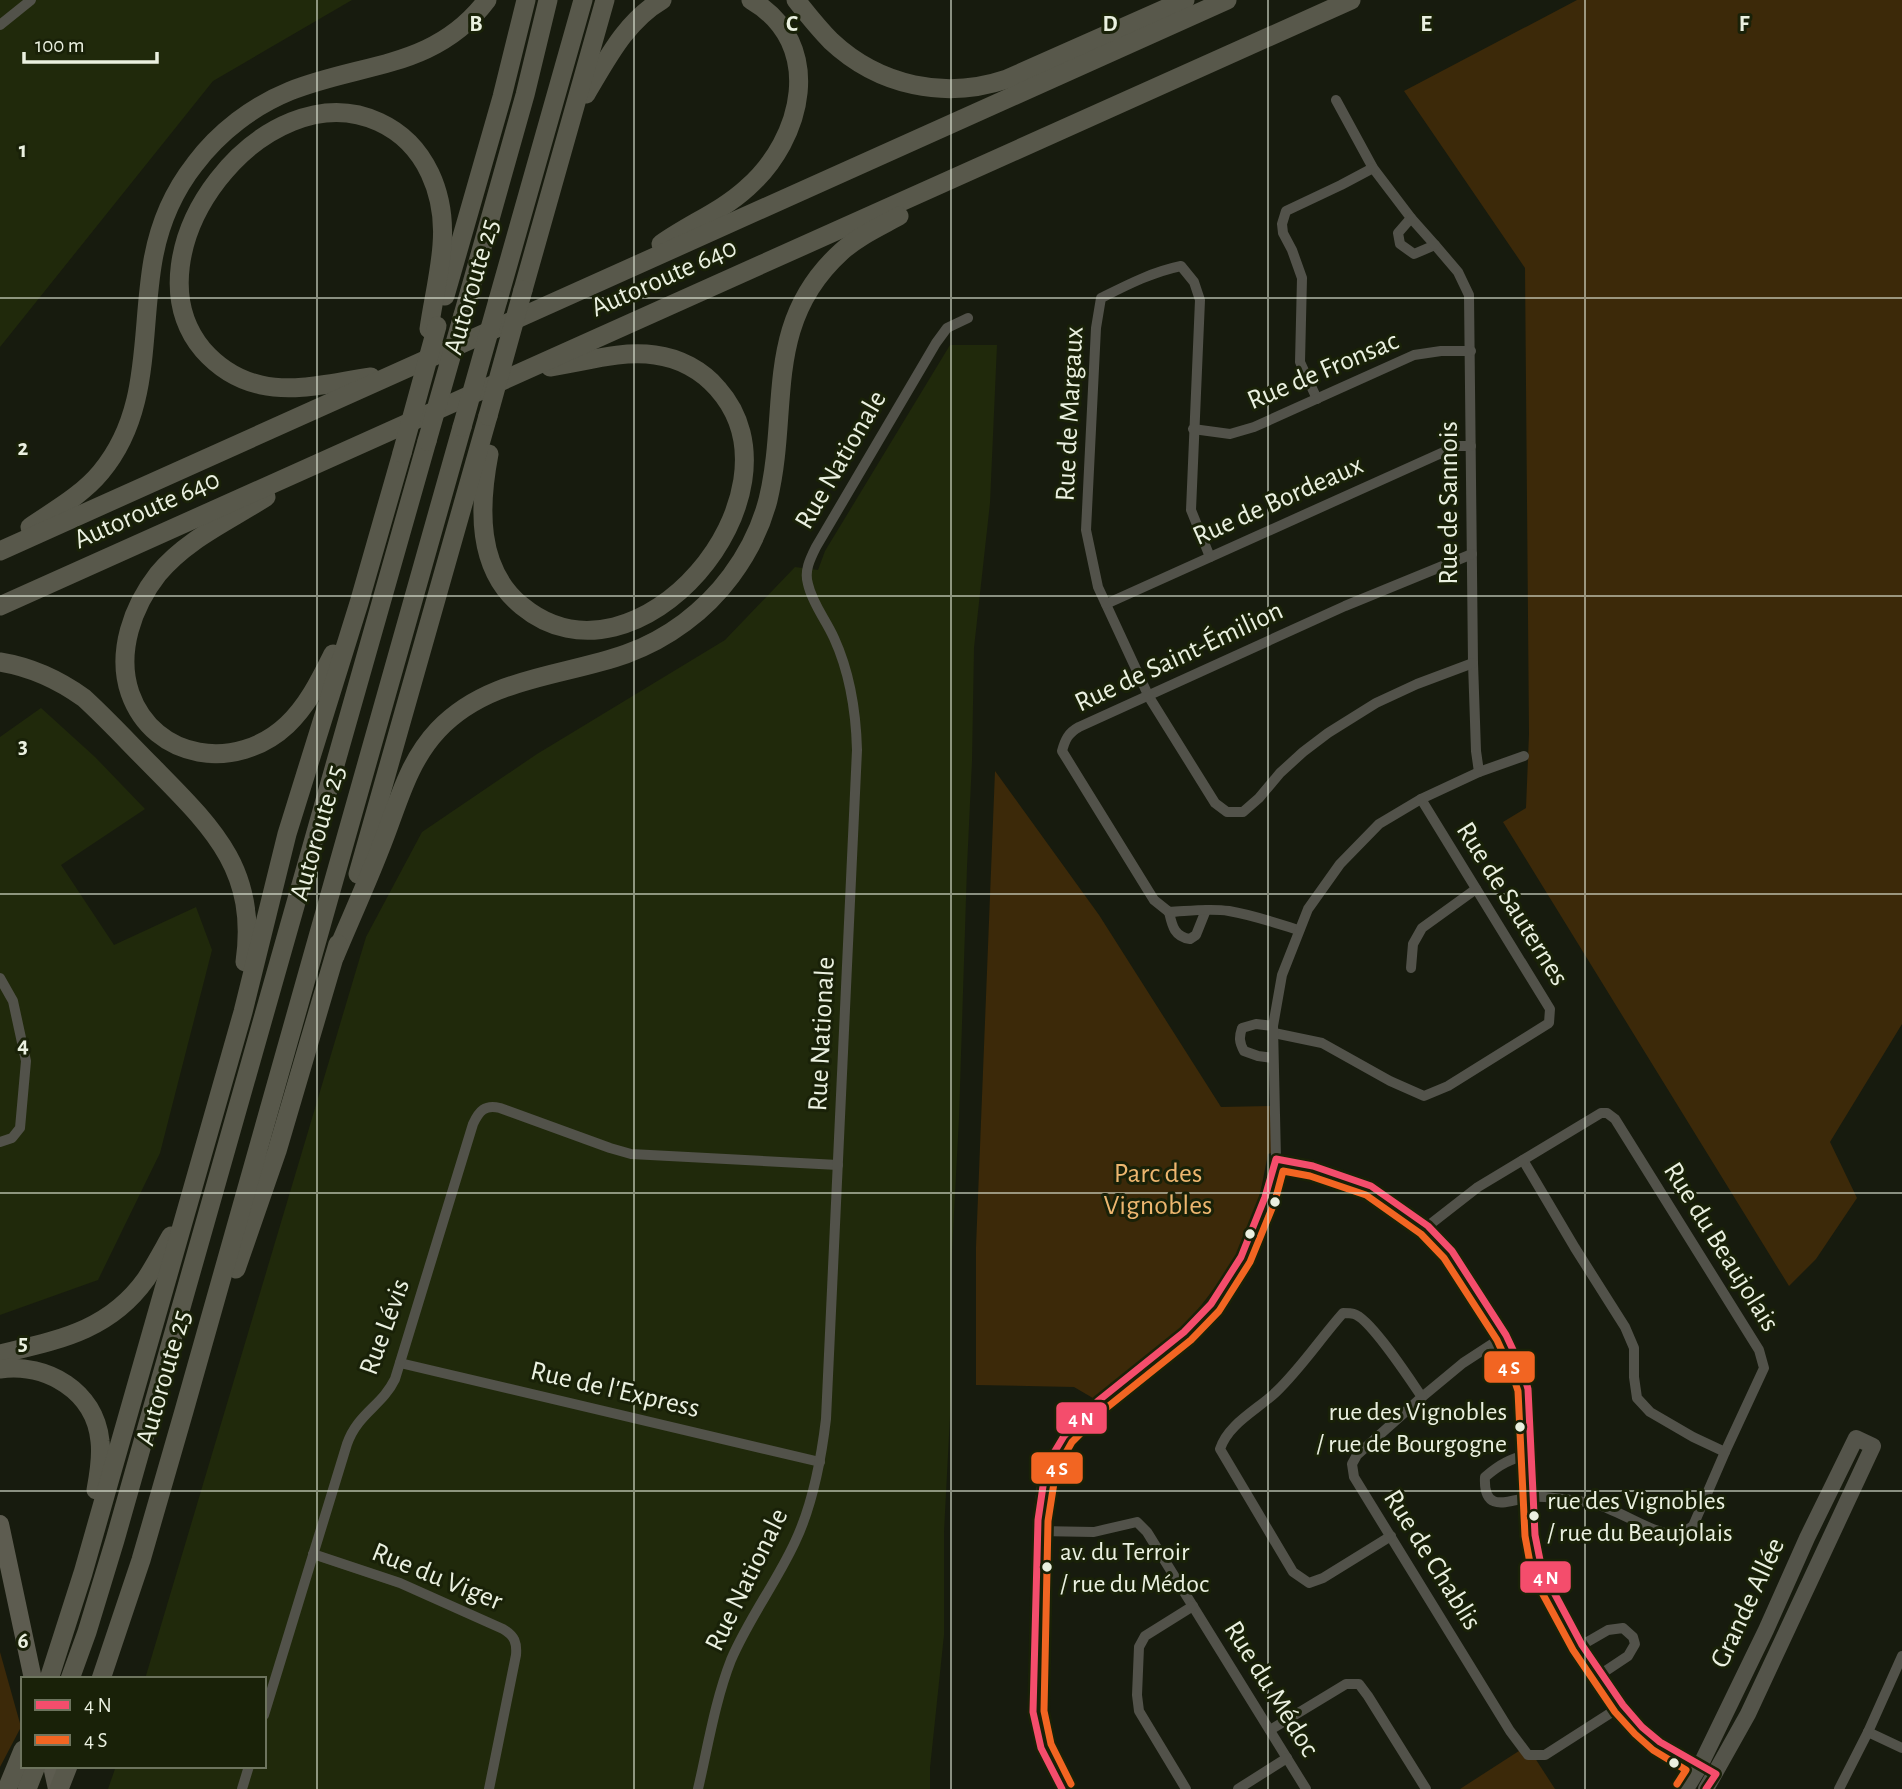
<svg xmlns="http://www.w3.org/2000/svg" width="1902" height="1789" font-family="'Alegreya Sans',sans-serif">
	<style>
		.built { fill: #20290b }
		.green { fill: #3c2909 }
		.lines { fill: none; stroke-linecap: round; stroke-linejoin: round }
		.street { stroke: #52524a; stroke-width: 10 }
		.secondary { stroke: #54544a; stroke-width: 16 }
		.primary { stroke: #5d5c50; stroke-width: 18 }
		.highway { stroke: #58584b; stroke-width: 19 }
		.highway-bridge { stroke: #58584b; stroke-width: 19 }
		.bus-1-casing { stroke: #192108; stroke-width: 12 }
		.bus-2-casing { stroke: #192108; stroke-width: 12 }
		.bus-1 { stroke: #f44d6c; stroke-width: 7 }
		.bus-2 { stroke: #f26522; stroke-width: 7 }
		.grid { fill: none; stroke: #eaf0e0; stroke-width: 2; stroke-opacity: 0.55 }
		.bus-dot { fill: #eaf0e0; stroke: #192108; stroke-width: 2.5 }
		.labels { text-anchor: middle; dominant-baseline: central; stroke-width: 6; stroke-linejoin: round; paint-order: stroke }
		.bus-label { font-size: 26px; fill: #eaf0e0; stroke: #192108; text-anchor: start }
		.street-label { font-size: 28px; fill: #eaf0e0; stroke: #192108 }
		.park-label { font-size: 28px; fill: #edb66f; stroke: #192108 }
		.grid-label { font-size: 23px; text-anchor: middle; font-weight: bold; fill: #eaf0e0; stroke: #192108; stroke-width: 6; stroke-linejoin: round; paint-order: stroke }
		.line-badge { stroke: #192108; stroke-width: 2.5 }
		.badge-label { font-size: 19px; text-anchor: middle; font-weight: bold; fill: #fff }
	</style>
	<rect width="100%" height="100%" fill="#171b0e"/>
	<g class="built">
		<polygon points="0,0 352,0 213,81 0,347"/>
		<polygon points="950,345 997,345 990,503 974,648 972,761 967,867 959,1118 951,1270 951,1397 944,1532 944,1635 930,1768 930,1789 108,1789 116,1766 264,1766 264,1679 145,1679 366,937 422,832 537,754 725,640 795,567 818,570 825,551"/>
		<polygon points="41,708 95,757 145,809 61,865 114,945 196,907 212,950 160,1153 98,1280 0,1315 0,737"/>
	</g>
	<g class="green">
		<polygon points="1577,0 1902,0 1902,1024 1830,1142 1857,1198 1816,1259 1789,1286 1503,822 1526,808 1529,734 1525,268 1404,91"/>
		<polygon points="995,771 1099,915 1221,1107 1270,1106 1275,1152 1268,1154 1253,1230 1223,1277 1186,1325 1098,1401 1074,1387 976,1385 976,1247"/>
		<polygon points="0,1652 21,1727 0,1767"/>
		<polygon points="1522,1749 1533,1755 1555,1789 1460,1789"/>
	</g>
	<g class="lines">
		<g class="street">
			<polyline points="0,25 31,0"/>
			<polyline points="1336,100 1373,168 1411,218 1398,233 1400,244 1414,254 1435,245 1458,272 1469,295 1473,663 1476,751 1479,772"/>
			<polyline points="1411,218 1435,245"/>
			<polyline points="1317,399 1300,362 1302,278 1292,250 1283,233 1282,224 1286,211 1341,185 1373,168"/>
			<polyline points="1193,429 1230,434 1254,427 1414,355 1441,351 1471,351"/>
			<path d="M1210,557L1191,510L1200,300L1194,282L1181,266C1152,272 1127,285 1101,298L1096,328L1086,530L1098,587L1149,697L1215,803L1227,812H1243L1259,798L1280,773L1303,752L1328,733L1376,703L1417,684L1473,663"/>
			<polyline points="1106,604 1457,446 1471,446"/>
			<path d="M1169,912C1172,925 1174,937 1190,939L1196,935L1206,910"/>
			<path d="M1298,930C1276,923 1253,915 1229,911C1209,908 1189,911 1169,912L1154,900L1062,751C1065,740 1068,733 1079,727L1345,606L1472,554"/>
			<polyline points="1411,968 1413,944 1422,928 1476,889"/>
			<polyline points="0,978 13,1001 26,1061 20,1128 12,1138 0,1142"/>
			<path d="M1273,1026L1256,1024L1242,1028C1239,1037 1239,1042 1244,1051L1258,1056L1273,1058"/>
			<polyline points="1274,1033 1322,1043 1390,1081 1424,1096 1448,1086 1549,1023 1550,1009 1421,799"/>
			<polyline points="1276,1159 1313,1166 1371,1186 1428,1226 1452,1251 1506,1335 1522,1369 1528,1389 1530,1454 1535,1535 1542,1570 1582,1645 1623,1705 1642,1727 1660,1742 1716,1774"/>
			<polyline points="1523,1160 1575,1248 1625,1327 1634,1348 1634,1377 1637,1398 1650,1412 1693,1437 1725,1452"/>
			<path d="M1428,1226L1478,1187L1601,1113H1607L1615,1119L1759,1350L1764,1368L1725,1452L1693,1526L1678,1536C1651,1532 1632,1518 1607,1508C1593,1502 1579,1501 1564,1499C1553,1498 1541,1496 1531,1497C1509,1500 1483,1515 1485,1477C1500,1464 1510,1459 1530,1454"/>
			<polyline points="1506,1335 1463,1363 1422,1397 1357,1455 1352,1464 1354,1477 1510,1731 1528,1755 1545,1755 1623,1705"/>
			<polyline points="400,1363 820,1462"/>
			<polyline points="1038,1531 1094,1532 1137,1522 1147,1532 1306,1789"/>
			<path d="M1391,1536L1323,1578L1309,1583L1293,1572L1220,1449C1228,1424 1257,1410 1276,1392C1301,1368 1320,1339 1343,1313C1347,1313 1351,1313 1354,1314C1371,1319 1410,1380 1422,1397"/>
			<path d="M313,1554L400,1583L503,1629C515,1636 517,1643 516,1655L489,1789"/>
			<polyline points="1582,1645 1608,1630 1623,1628 1633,1637 1635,1644 1628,1656 1601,1674"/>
			<path d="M264,1715L347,1444C358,1413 382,1406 395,1379L473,1124C479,1111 485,1104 500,1108L610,1148L631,1154L838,1165"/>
			<polyline points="1270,1730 1346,1684 1359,1684 1368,1696 1426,1789"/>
			<polyline points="1868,1732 1902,1748"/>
			<polyline points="242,1789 249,1766"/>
			<path d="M698,1789C708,1746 715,1701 731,1660C749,1618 776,1583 795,1542C813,1504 821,1461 826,1419L857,750C856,712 850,673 834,638C826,620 812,603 808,584C804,571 810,559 816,547L936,343L947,328L968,318"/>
			<polyline points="1062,1789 1041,1748 1033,1712 1038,1520 1042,1486 1046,1466 1064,1436 1098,1401 1190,1327 1211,1304 1241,1257 1265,1197 1276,1159 1273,1026 1282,975 1308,909 1340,864 1379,824 1421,799 1479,772 1524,756"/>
			<polyline points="1186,1789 1139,1711 1137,1695 1139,1647 1145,1636 1193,1606"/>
			<polyline points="1238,1789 1287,1758"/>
			<polyline points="1839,1789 1868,1732 1902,1656"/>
		</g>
		<polyline class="secondary" points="1686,1789 1700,1766 1766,1630 1807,1538 1856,1438 1873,1446 1748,1714 1706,1789"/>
		<g class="primary">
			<polyline points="0,1524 33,1679"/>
			<polyline points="52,1766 57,1789"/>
		</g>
		<g class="highway">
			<path d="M796,0C807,14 818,28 831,41C879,86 945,100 1007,79L1185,0"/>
			<path d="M586,94C607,59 626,21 662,0"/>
			<path d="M661,244C689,224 722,211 747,188C803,139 826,44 751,0"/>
			<polyline points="523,290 605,0"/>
			<polyline points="445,296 502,97 526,0"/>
			<polyline points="498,300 583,0"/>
			<polyline points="463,315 525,95 548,0"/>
			<path d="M371,377C334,382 297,393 261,385C238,380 218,367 203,350C122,253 265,69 379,122C427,144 446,196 442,245C440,273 433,301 429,329"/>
			<path d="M489,454C479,506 476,569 522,606C637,701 811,494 718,389C702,370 679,358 655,355C620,350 584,362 550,367"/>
			<path d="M266,497C229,521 187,539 158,574C133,606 116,652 130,693C154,761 237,772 287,725C308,705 320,680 333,654"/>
			<path d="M30,527C55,510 82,495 101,472C152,411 140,333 153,260C159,226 173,192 195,164C219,132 253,106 290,91C363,62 435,69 487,0"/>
			<polyline points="0,551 1227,0"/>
			<polyline points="0,606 1351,0"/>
			<path d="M0,662C31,667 59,680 84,698C108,720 130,744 153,767C213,828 258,870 245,962"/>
			<polyline points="358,874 488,416"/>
			<path d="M335,956C350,920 366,885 380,849C397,808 406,764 438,730C488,677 561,677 626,654C668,639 705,611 731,576C748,553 761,527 768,500C790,409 762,324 841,252C857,237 879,227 899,216"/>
			<polyline points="236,1269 277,1151 338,944"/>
			<path d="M0,1354C58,1340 109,1331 146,1279C155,1265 163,1250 171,1236"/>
			<path d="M0,1369C47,1363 95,1391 100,1441C102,1457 99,1474 96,1490"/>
			<polyline points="49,1679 83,1573 243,1012 287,834 359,603 402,453"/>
			<polyline points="70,1679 87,1632 115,1540 427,441"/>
			<polyline points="101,1679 141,1560 184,1411 462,427"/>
			<polyline points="7,1789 23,1750"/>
			<polyline points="27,1789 36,1766"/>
			<polyline points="59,1789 68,1766"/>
		</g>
		<g class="highway-bridge">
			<polyline points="488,416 523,290"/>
			<polyline points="462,427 498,300"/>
			<polyline points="427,441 463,315"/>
			<polyline points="402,453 437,326"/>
		</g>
		<g class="bus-1-casing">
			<polyline id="bus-1" points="1062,1789 1041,1748 1033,1712 1038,1520 1046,1466 1064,1436 1098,1401 1184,1332 1211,1304 1241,1257 1265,1197 1276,1159 1313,1166 1371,1186 1428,1226 1452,1251 1506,1335 1522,1369 1528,1389 1535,1535 1542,1570 1582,1645 1623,1705 1642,1727 1660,1742 1716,1774 1706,1789"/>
		</g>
		<g class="bus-2-casing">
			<polyline id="bus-2" points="1071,1784 1051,1744 1044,1711 1048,1521 1056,1470 1072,1442 1105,1409 1191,1340 1219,1311 1250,1262 1275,1201 1283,1171 1310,1176 1366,1195 1421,1234 1444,1258 1497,1340 1512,1373 1518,1391 1525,1536 1532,1574 1573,1650 1615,1712 1635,1734 1653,1750 1686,1770 1677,1784"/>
		</g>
		<use href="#bus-1" class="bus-1"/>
		<use href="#bus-2" class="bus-2"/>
	</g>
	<path class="grid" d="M317,0V1789M634,0V1789M951,0V1789M1268,0V1789M1585,0V1789M0,298H1902M0,596H1902M0,894H1902M0,1193H1902M0,1491H1902"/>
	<g class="bus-dot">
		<circle cx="1275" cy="1202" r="6"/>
		<circle cx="1250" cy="1234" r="6"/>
		<circle cx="1520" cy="1427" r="6"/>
		<circle cx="1534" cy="1516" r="6"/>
		<circle cx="1047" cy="1567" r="6"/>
		<circle cx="1674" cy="1763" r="6"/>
	</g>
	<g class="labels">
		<g class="bus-label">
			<text x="1507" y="1412" text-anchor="end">rue des Vignobles<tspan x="1507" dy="32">/ rue de Bourgogne</tspan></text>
			<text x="1547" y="1501">rue des Vignobles<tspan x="1547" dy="32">/ rue du Beaujolais</tspan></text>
			<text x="1060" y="1552">av. du Terroir<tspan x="1060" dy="32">/ rue du Médoc</tspan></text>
		</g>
		<g class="street-label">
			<text transform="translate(664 278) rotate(-24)">Autoroute 640</text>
			<text transform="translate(472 287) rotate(-74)">Autoroute 25</text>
			<text transform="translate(1323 371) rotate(-23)">Rue de Fronsac</text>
			<text transform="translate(1070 414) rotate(-87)">Rue de Margaux</text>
			<text transform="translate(841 460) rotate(-60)">Rue Nationale</text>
			<text transform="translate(1278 501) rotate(-24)">Rue de Bordeaux</text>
			<text transform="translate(1449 503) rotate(-90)">Rue de Sannois</text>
			<text transform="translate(147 510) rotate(-24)">Autoroute 640</text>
			<text transform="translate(1179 657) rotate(-25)">Rue de Saint-Émilion</text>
			<text transform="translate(318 833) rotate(-74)">Autoroute 25</text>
			<text transform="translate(1512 904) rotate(58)">Rue de Sauternes</text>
			<text transform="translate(822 1034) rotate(-87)">Rue Nationale</text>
			<text transform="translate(1721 1247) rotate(58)">Rue du Beaujolais</text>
			<text transform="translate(385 1327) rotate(-70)">Rue Lévis</text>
			<text transform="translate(164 1378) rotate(-74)">Autoroute 25</text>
			<text transform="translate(615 1390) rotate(13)">Rue de l'Express</text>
			<text transform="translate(1432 1560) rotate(58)">Rue de Chablis</text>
			<text transform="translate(437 1577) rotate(22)">Rue du Viger</text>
			<text transform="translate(747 1580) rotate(-64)">Rue Nationale</text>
			<text transform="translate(1748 1603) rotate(-65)">Grande Allée</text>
			<text transform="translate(1271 1689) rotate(58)">Rue du Médoc</text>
		</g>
		<g class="park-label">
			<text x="1158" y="1174">Parc des<tspan x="1158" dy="32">Vignobles</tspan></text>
		</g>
	</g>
	<g class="grid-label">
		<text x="476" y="31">B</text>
		<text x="792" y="31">C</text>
		<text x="1110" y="31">D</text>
		<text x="1426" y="31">E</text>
		<text x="1744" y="31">F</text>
		<text x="23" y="157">1</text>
		<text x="23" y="455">2</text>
		<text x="23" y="753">3</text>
		<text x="23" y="1052">4</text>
		<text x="23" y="1350">5</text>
		<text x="23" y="1648">6</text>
	</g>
	<g class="line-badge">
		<rect x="1483" y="1350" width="53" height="34" rx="7" fill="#f26522"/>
		<rect x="1055" y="1401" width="53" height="34" rx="7" fill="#f44d6c"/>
		<rect x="1030" y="1451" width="54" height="34" rx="7" fill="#f26522"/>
		<rect x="1519" y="1560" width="53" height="34" rx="7" fill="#f44d6c"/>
	</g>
	<g class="badge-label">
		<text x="1509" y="1374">4 S</text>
		<text x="1081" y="1425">4 N</text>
		<text x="1057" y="1475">4 S</text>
		<text x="1546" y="1584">4 N</text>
	</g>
	<rect x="21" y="1677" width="245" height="91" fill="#192108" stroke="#6d745e" stroke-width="2"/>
	<rect x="35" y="1700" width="35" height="10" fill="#f44d6c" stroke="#6d745e" stroke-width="2"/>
	<text x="84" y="1712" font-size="21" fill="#eaf0e0">4 N</text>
	<rect x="35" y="1735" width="35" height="10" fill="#f26522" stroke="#6d745e" stroke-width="2"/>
	<text x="84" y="1747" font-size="21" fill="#eaf0e0">4 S</text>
	<path d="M24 52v10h133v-10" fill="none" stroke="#eaf0e0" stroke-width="3.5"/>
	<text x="35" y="52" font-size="21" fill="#eaf0e0" stroke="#192108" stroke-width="5" paint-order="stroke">100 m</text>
</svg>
